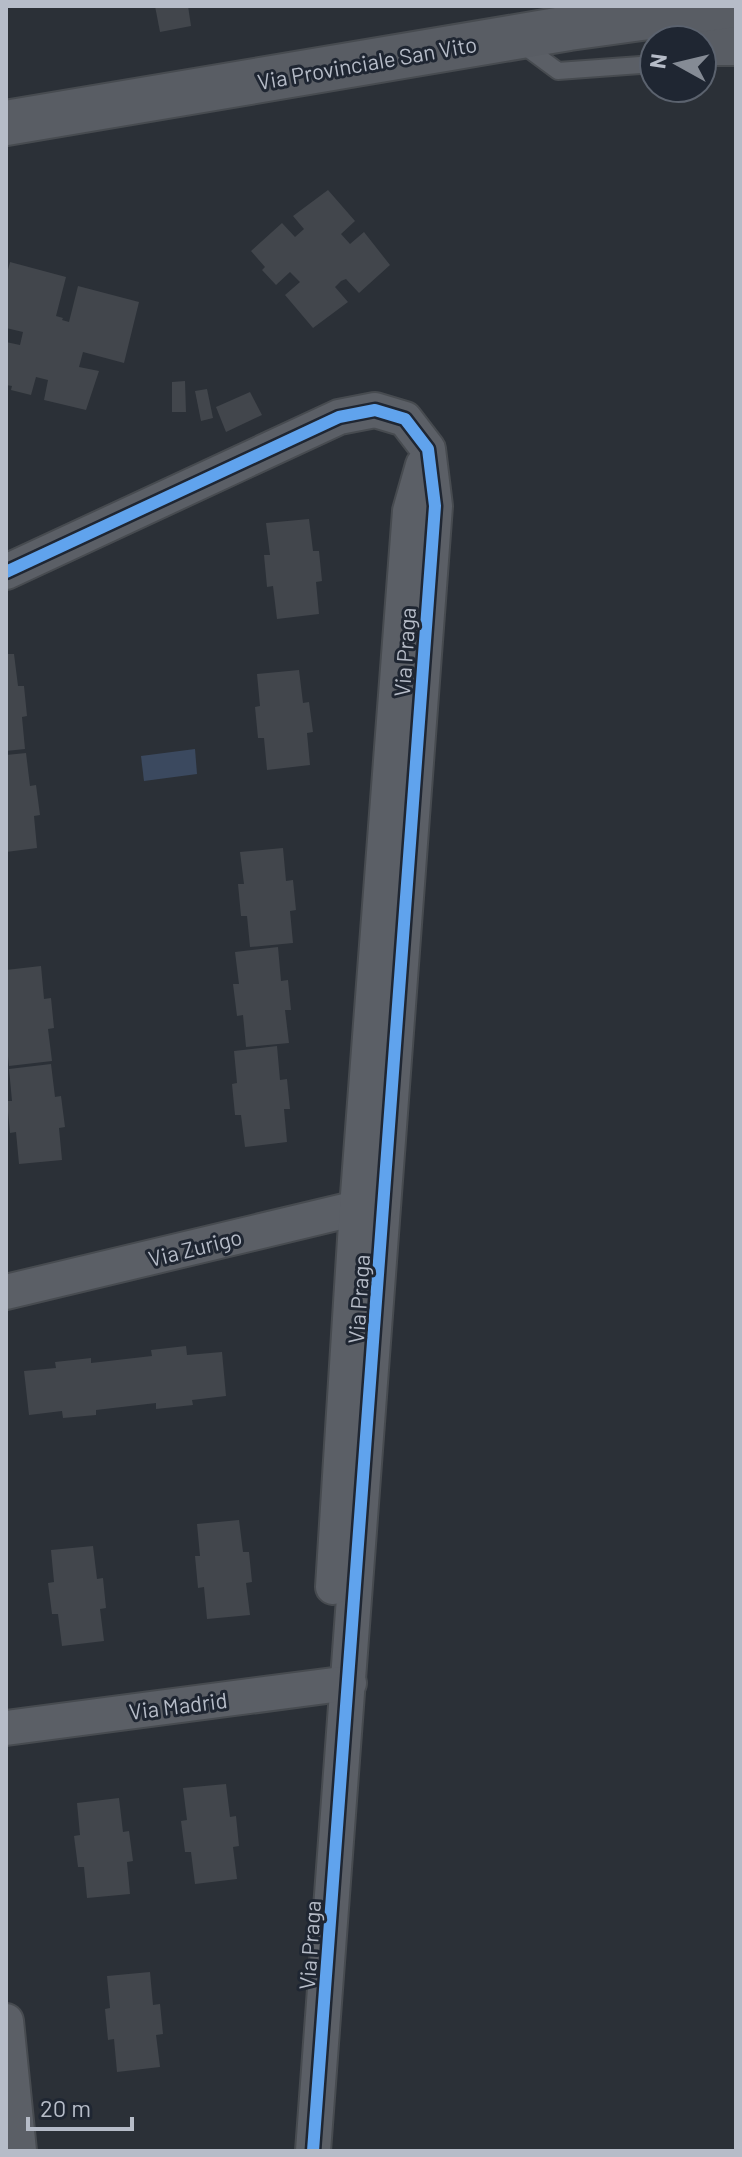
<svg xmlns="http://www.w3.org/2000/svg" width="742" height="2157" font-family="Barlow,sans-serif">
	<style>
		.water { fill: #3b495f }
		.building { fill: #42464c }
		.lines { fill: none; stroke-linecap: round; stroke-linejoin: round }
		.lane-casing { stroke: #474b50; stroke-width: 20 }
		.street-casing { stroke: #474b50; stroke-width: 38 }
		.secondary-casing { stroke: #474b50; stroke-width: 48 }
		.lane { stroke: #5b5f66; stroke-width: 16 }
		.street { stroke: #5b5f66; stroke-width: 34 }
		.secondary { stroke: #595d64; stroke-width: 44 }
		.cycleway-casing { stroke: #1f2632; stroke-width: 17 }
		.cycleway { stroke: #60a3ed; stroke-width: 12 }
		.labels { text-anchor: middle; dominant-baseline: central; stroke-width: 6; stroke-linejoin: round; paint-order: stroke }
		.street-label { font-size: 22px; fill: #b6bcc8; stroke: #1f2632 }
	</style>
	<rect width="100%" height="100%" fill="#2b3037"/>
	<polygon class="water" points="195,749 197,774 144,781 141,756"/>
	<g class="building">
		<polygon points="155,6 188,6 191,26 160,32"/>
		<polygon points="328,190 355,221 341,234 350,244 364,232 390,265 359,293 346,279 341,281 335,287 348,302 313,328 285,295 300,282 290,272 276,285 262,270 265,267 251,251 282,223 295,237 304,229 293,216"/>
		<polygon points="10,262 66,277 56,316 63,318 62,320 69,322 78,286 139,302 124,363 83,352 79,367 99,371 86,410 44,400 48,380 36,377 31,395 11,390 12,386 6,385 6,342 20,345 23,332 6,328 6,277"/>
		<polygon points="185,381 186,412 172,412 172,382"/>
		<polygon points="207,389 213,418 201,421 195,391"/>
		<polygon points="250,392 262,415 226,432 216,407"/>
		<polygon points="309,519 313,551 319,551 322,581 316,582 319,614 277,619 273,586 267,587 264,555 270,555 266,523"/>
		<polygon points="6,654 14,654 18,686 24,686 27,716 22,717 25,749 6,751"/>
		<polygon points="299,670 303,703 309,702 313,732 307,733 310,765 267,770 264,738 258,738 255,707 260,706 257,674"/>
		<polygon points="26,753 30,786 36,785 40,815 34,816 37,848 6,852 6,755"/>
		<polygon points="283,848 286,881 293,880 296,910 290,911 293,943 250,947 247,916 241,916 238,884 244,884 240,852"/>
		<polygon points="278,947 281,981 288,980 291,1010 285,1010 289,1043 246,1047 243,1015 237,1016 233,984 239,984 235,952"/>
		<polygon points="41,966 44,999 51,998 54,1028 48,1029 52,1061 9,1066 6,1038 6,970"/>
		<polygon points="277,1046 280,1080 287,1079 290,1109 284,1109 287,1142 245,1147 241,1115 235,1115 232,1084 237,1083 234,1051"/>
		<polygon points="51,1064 55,1097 61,1096 65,1127 59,1128 62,1160 19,1164 16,1132 10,1133 7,1101 12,1101 9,1069"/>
		<polygon points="186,1346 187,1355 222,1352 226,1396 192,1400 193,1405 156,1409 156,1403 96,1410 96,1415 63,1418 62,1411 29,1415 24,1371 56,1368 55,1362 91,1358 91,1363 152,1356 151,1350"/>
		<polygon points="239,1520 243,1552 249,1552 252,1582 246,1583 250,1615 207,1619 204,1587 198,1588 195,1556 200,1556 197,1524"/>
		<polygon points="93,1546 97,1579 103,1578 106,1608 100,1609 104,1641 62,1646 58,1614 52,1614 48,1583 54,1582 51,1550"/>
		<polygon points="226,1784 230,1817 236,1816 239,1846 233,1847 237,1879 195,1884 191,1852 185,1852 181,1821 187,1820 183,1788"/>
		<polygon points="119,1798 123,1832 129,1831 133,1861 127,1862 130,1894 87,1898 84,1867 78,1867 74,1836 80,1835 77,1803"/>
		<polygon points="150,1972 153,2005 160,2004 163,2034 156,2035 160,2067 117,2072 114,2039 108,2040 105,2009 110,2008 107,1976"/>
	</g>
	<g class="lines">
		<g class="lane-casing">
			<polyline id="lane" points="525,41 531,51 558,71 654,64"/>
		</g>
		<g class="street-casing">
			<g id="street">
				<polyline points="6,572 339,417 375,410 405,419 428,449 435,506 313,2151"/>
				<polyline points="6,1292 357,1208 380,1207"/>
				<polyline points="333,1587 357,1208 410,511 423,465"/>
				<polyline points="6,1728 349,1683"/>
				<polyline points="6,2021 19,2151"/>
			</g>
		</g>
		<g class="secondary-casing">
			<g id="secondary">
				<polyline points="702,43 736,43"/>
				<polyline points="6,123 569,28 728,6"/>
			</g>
		</g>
		<use href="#lane" class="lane"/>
		<use href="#street" class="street"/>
		<use href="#secondary" class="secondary"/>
		<g class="cycleway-casing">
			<polyline id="cycleway" points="6,572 339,417 375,410 405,419 428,449 435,506 313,2151"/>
		</g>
		<use href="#cycleway" class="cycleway"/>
	</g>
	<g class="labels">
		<g class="street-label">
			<text transform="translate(367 62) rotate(-10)">Via Provinciale San Vito</text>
			<text transform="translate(404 652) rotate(-86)">Via Praga</text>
			<text transform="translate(195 1247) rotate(-14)">Via Zurigo</text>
			<text transform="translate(358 1299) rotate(-86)">Via Praga</text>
			<text transform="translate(178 1705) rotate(-7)">Via Madrid</text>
			<text transform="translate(309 1945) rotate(-86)">Via Praga</text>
		</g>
	</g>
	<rect width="742" height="2157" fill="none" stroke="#b6bcc8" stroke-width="16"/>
	<g transform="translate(678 64) rotate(278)"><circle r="38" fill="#1f2632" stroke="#5b626e" stroke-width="2"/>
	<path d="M0-6L14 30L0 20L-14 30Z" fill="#858b95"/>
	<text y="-12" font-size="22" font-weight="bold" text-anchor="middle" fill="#b6bcc8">N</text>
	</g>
	<path d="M28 2117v12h104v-12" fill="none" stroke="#b6bcc8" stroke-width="4"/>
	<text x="40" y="2117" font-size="24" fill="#b6bcc8" stroke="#1f2632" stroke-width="6" paint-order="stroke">20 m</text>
</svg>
